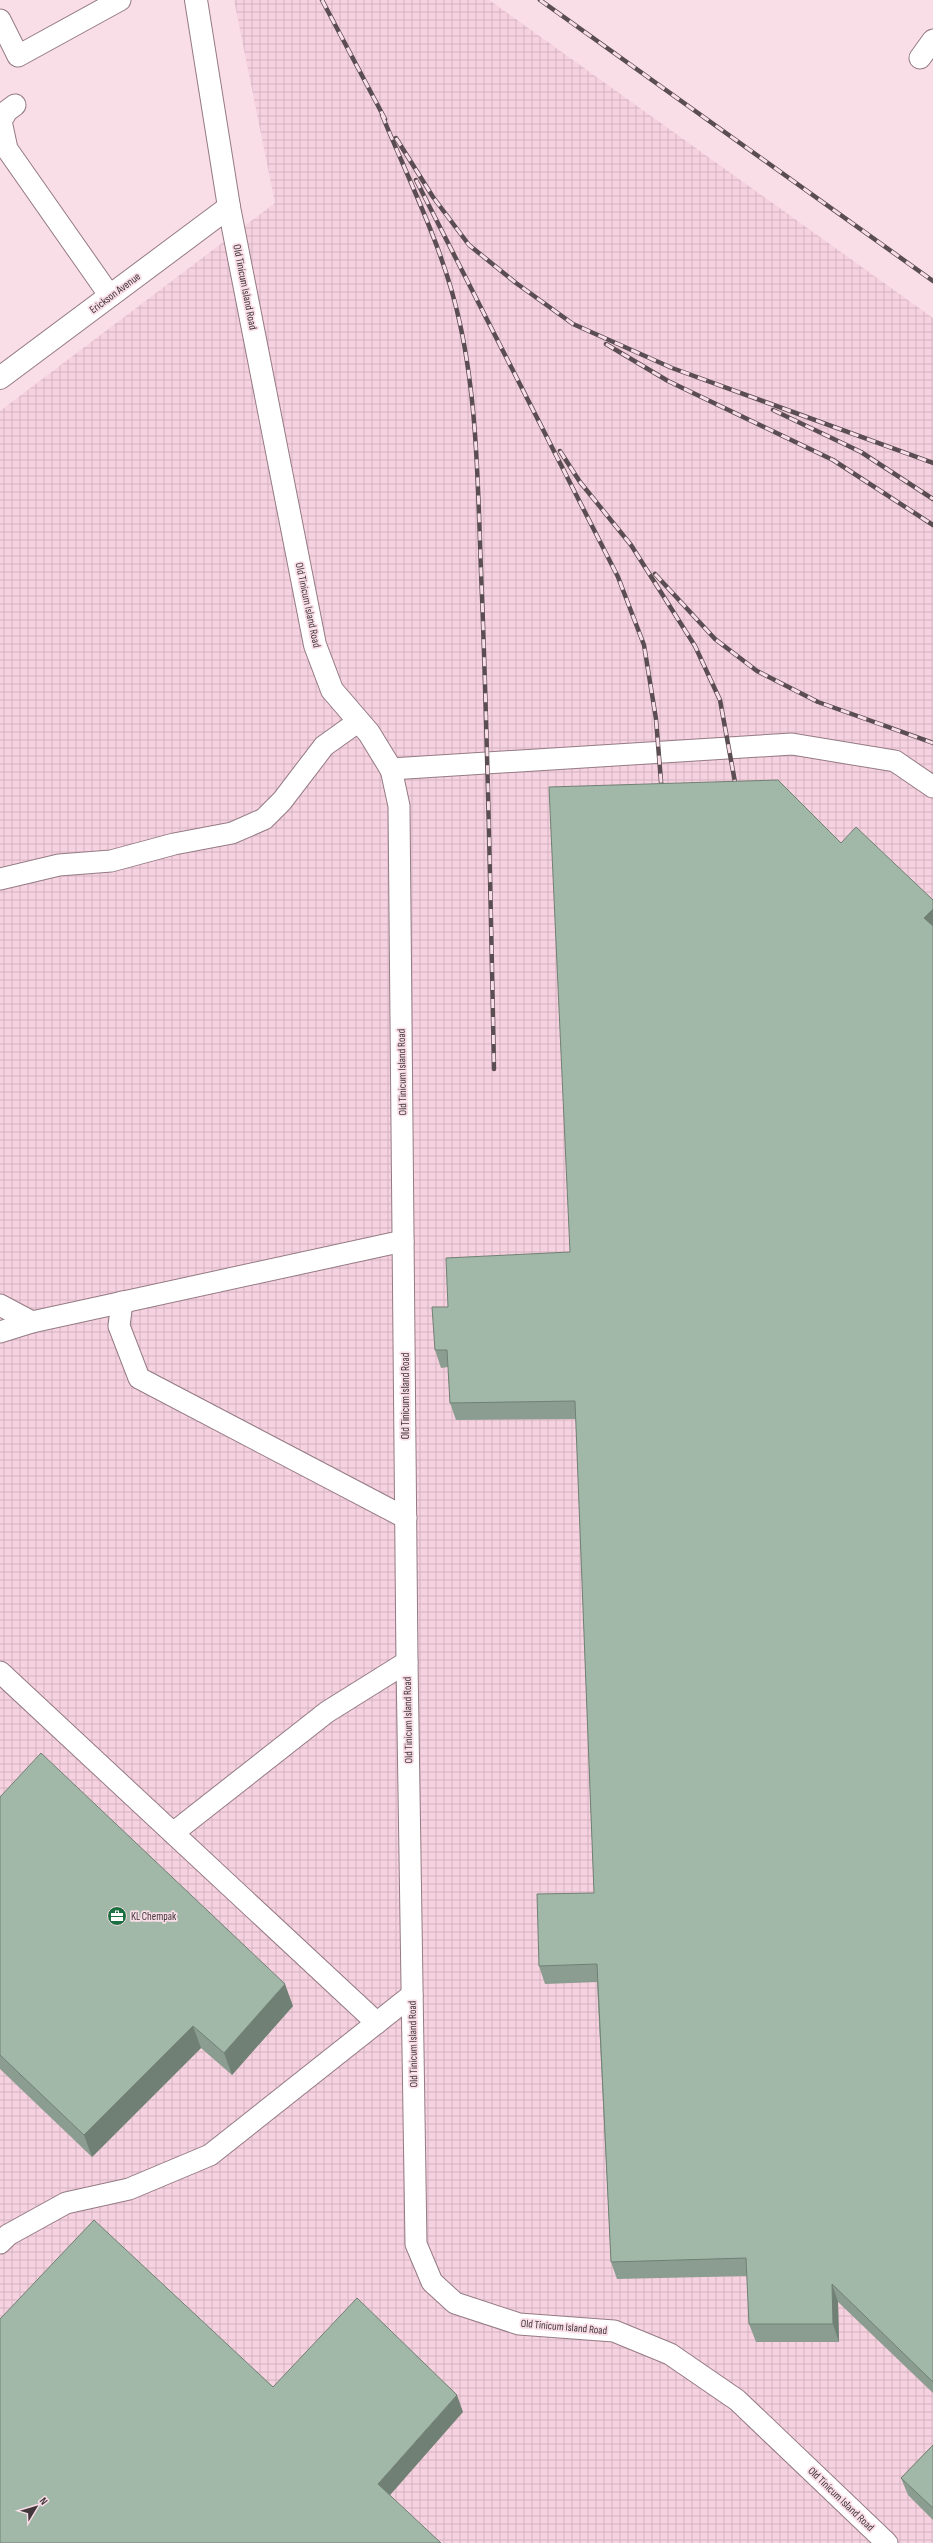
<svg xmlns="http://www.w3.org/2000/svg" width="933" height="2543" font-family="'Sofia Sans Condensed',sans-serif">
	<style>
		.industrial { fill: url(#industrial-grid) }
		.lines { fill: none; stroke-linecap: round; stroke-linejoin: round }
		.lane-casing { stroke: #947b84; stroke-width: 23 }
		.street-casing { stroke: #947b84; stroke-width: 24 }
		.lane { stroke: #fff; stroke-width: 21 }
		.street { stroke: #fff; stroke-width: 22 }
		.rail-casing { stroke: #5b4e53; stroke-width: 4.5 }
		.rail { stroke: #f9dde7; stroke-width: 3; stroke-dasharray: 9; stroke-linecap: butt }
		.wall { fill: #8a9d90 }
		.shaded-wall { fill: #718075 }
		.building { fill: #a1b7a7; stroke: #718075 }
		.labels { text-anchor: middle; dominant-baseline: central; stroke-width: 3.5; stroke-linejoin: round; paint-order: stroke }
		.street-label { font-size: 11px; fill: #42373b; stroke: #f9dde7 }
		.poi-label { font-size: 11px; fill: #42373b; stroke: #f9dde7; text-anchor: start }
	</style>
	<defs>
		<pattern id="industrial-grid" width="8" height="8" patternUnits="userSpaceOnUse"><rect width="8" height="8" fill="#f6d1df"/><path d="M0 4h8M4 0v8" fill="none" stroke="#d4b4c0"/></pattern>
	</defs>
	<rect width="100%" height="100%" fill="#f9dde7"/>
	<polygon class="industrial" points="234,0 489,0 933,318 933,2543 0,2543 0,411 275,203"/>
	<g class="lines">
		<g class="lane-casing">
			<g id="lane">
				<polyline points="0,20 18,56 120,0"/>
				<polyline points="920,58 933,40"/>
				<polyline points="15,105 7,111 1,121 7,149 110,296"/>
				<polyline points="0,879 59,865 111,861 174,844 232,833 264,819 282,801 324,746 359,721"/>
				<polyline points="122,1302 119,1326 139,1378 406,1518"/>
				<polyline points="0,1305 32,1322"/>
				<polyline points="0,1332 32,1322 403,1241"/>
				<polyline points="0,1672 377,2023"/>
				<polyline points="173,1833 327,1712 407,1662"/>
				<polyline points="0,2243 8,2235 66,2203 129,2189 210,2155 412,1995"/>
				<polyline points="887,2543 737,2400 670,2354 614,2331 519,2324 455,2303 432,2282 416,2244 407,1662 399,806 391,769 792,744 895,761 933,787"/>
			</g>
		</g>
		<g class="street-casing">
			<g id="street">
				<polyline points="196,0 229,207 315,645 332,690 369,733 391,769"/>
				<polyline points="0,378 229,207"/>
			</g>
		</g>
		<use href="#lane" class="lane"/>
		<use href="#street" class="street"/>
		<g class="rail-casing">
			<g id="rail">
				<polyline points="322,0 385,119"/>
				<polyline points="540,0 933,281"/>
				<path d="M382,115C410,183 445,252 460,324C479,410 478,508 482,596C488,754 491,911 494,1069"/>
				<polyline points="396,138 433,197 469,245 516,283 573,324 672,368 933,463"/>
				<polyline points="416,180 618,577 644,645 656,719 662,794"/>
				<polyline points="606,344 668,381 833,460 933,525"/>
				<polyline points="773,410 861,452 933,499"/>
				<polyline points="560,451 580,482 631,545 695,646 720,700 737,793"/>
				<polyline points="655,574 715,639 757,671 818,702 933,743"/>
			</g>
		</g>
		<use href="#rail" class="rail"/>
	</g>
	<g class="wall">
		<polygon points="841,843 933,900 933,2393 838,2302 839,2342 756,2342 749,2324 747,2276 617,2279 611,2262 597,1982 545,1984 539,1966 594,1893 576,1419 456,1420 450,1403 448,1367 441,1368 435,1350 448,1307 570,1252"/>
		<polygon points="0,1797 293,2006 232,2075 201,2048 92,2157 0,2069"/>
		<polygon points="933,2445 933,2520 908,2495 901,2478"/>
	</g>
	<g class="shaded-wall">
		<polygon points="933,909 933,933 924,918"/>
		<polygon points="285,1984 293,2006 232,2075 224,2053"/>
		<polygon points="193,2026 201,2048 92,2157 84,2135"/>
		<polygon points="832,2284 838,2302 839,2342 833,2324"/>
		<polygon points="457,2395 463,2412 384,2502 378,2484"/>
	</g>
	<g class="building">
		<polygon points="778,780 841,843 856,827 933,900 933,909 924,918 933,926 933,2382 832,2284 833,2324 749,2324 746,2258 611,2262 597,1964 539,1966 537,1894 594,1893 575,1401 450,1403 447,1350 435,1350 432,1307 448,1307 446,1258 570,1252 549,787"/>
		<polygon points="41,1753 285,1984 224,2053 193,2026 84,2135 0,2055 0,1797"/>
		<polygon points="94,2220 273,2387 357,2298 457,2395 378,2484 441,2543 0,2543 0,2319"/>
		<polygon points="933,2445 933,2508 901,2478"/>
	</g>
	<defs>
		<g id="office-disc" transform="scale(1)"><circle r="9.5" fill="#1b6f40" stroke="#f9dde7"/><path d="M-6-3h4V-5.5h4V-3h4V5H-6ZM-1-4.5V-3h2v-1.5ZM-6 0V1H6V0Z" fill="#fff"/></g>
	</defs>
	<g fill-rule="evenodd">
		<use href="#office-disc" x="117" y="1916"/>
	</g>
	<g class="labels">
		<g class="street-label">
			<text transform="translate(245 287) rotate(79)">Old Tinicum Island Road</text>
			<text transform="translate(115 293) rotate(-37)">Erickson Avenue</text>
			<text transform="translate(308 605) rotate(78)">Old Tinicum Island Road</text>
			<text transform="translate(402 1072) rotate(-91)">Old Tinicum Island Road</text>
			<text transform="translate(405 1396) rotate(-90)">Old Tinicum Island Road</text>
			<text transform="translate(408 1720) rotate(-91)">Old Tinicum Island Road</text>
			<text transform="translate(413 2044) rotate(-91)">Old Tinicum Island Road</text>
			<text transform="translate(564 2327) rotate(5)">Old Tinicum Island Road</text>
			<text transform="translate(841 2499) rotate(44)">Old Tinicum Island Road</text>
		</g>
		<g class="poi-label">
			<text x="131" y="1916">KL Chempak</text>
		</g>
	</g>
	<g transform="translate(36 2507) rotate(52)" stroke="#f9dde7" stroke-width="3" paint-order="stroke">
	<path d="M0-3L7 15L0 10L-7 15Z" fill="#42373b"/>
	<text y="-6" font-size="11" font-weight="bold" text-anchor="middle" fill="#42373b">N</text>
	</g>
</svg>
